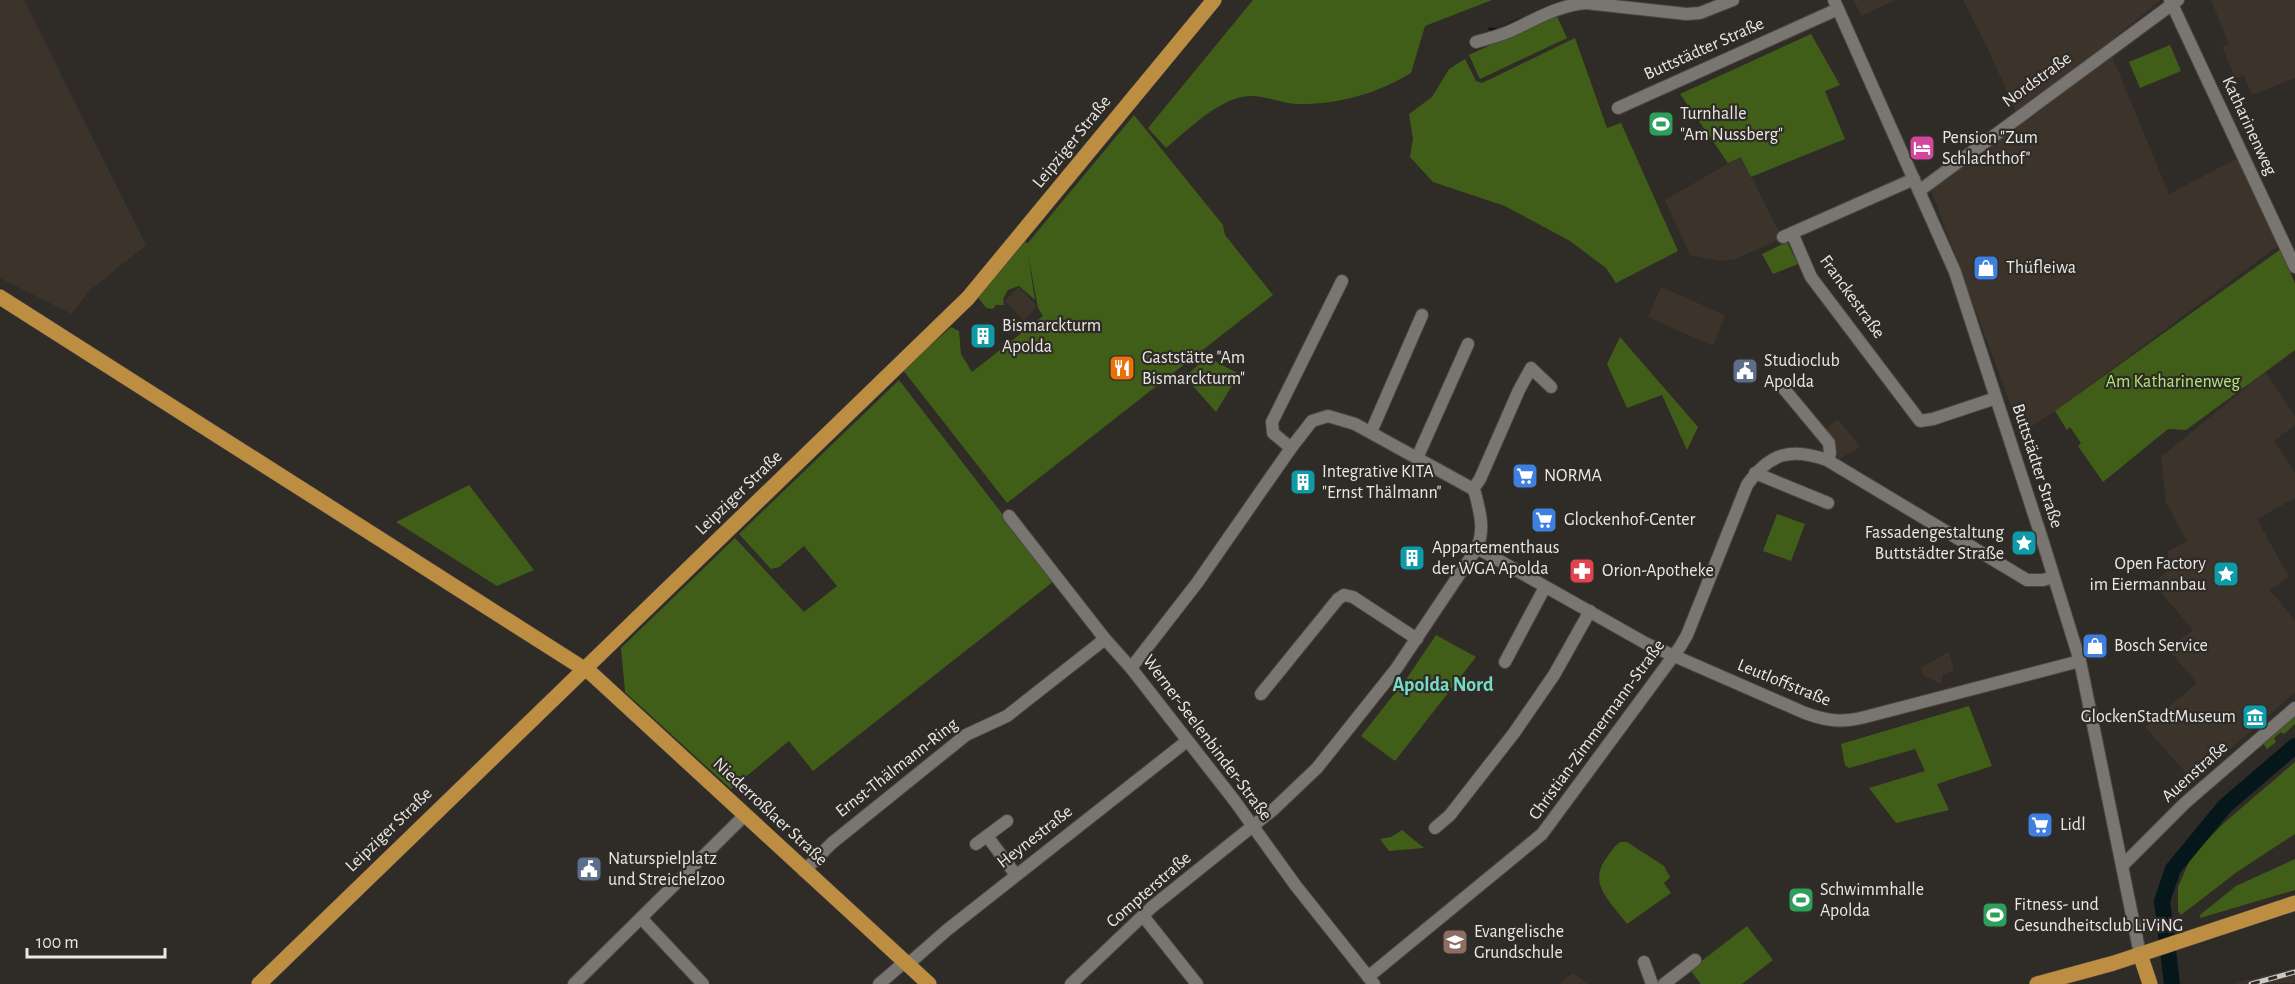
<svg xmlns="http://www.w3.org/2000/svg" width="2295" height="984" font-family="'Alegreya Sans',sans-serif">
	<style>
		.built { fill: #3c342b }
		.green { fill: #415e18 }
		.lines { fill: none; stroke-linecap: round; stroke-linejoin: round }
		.stream { stroke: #05171a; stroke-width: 3 }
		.river { stroke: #05171a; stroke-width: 16 }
		.minor-casing { stroke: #4a4743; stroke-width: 14 }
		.major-casing { stroke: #4a4743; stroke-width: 16 }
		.minor { stroke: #797570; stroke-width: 12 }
		.major { stroke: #bd8e41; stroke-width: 15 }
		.rail-casing { stroke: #cac8c4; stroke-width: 5 }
		.rail { stroke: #2f2b27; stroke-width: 3; stroke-dasharray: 9; stroke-linecap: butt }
		.labels { text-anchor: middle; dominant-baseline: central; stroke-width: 4.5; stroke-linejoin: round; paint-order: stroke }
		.street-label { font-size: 18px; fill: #eae8e5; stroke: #2f2b27 }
		.poi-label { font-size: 18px; fill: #eae8e5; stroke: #2f2b27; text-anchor: start }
		.park-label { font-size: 18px; fill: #b1e871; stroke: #2f2b27 }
		.neighbourhood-label { font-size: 20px; font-weight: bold; fill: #76dac4; stroke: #2f2b27 }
	</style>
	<rect width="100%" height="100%" fill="#2f2b27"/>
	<g class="built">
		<polygon points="0,0 24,0 146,245 90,290 72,314 0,278"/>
		<polygon points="1854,0 1896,0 1861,16"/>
		<polygon points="1963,0 2161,0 2114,38 2112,56 2169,194 2238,158 2278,246 2055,411 2021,433 1931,190 2021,123 1988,49"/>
		<polygon points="2211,0 2295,0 2295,78 2252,95 2244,75 2235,78 2222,47 2229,44"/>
		<polygon points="1741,156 1782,238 1736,259 1721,261 1690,255 1665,200"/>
		<polygon points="1019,287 1037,306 1024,321 1005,301"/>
		<polygon points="1661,287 1725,315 1713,346 1648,317"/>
		<polygon points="2265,372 2295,416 2295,425 2274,441 2295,473 2295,498 2257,519 2289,577 2270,590 2295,621 2295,692 2194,782 2145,727 2197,683 2168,649 2193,630 2153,583 2168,570 2168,551 2187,541 2166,502 2161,457"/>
		<polygon points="1838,419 1860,447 1839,459 1835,446 1825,429"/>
		<polygon points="1949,652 1954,671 1943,674 1941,684 1924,676 1920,668"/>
		<polygon points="2295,968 2295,983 2233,984 2236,983"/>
		<polygon points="1573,973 1588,984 1559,984"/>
	</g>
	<g class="green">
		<path d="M1253,0H1492L1425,26L1411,73C1377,94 1336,105 1296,104C1281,103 1266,96 1251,96C1221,96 1188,130 1166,148L1148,128Z"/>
		<polygon points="1556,14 1567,38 1480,79 1469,55"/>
		<polygon points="1811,34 1840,85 1825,91 1845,139 1751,177 1741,157 1728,163 1680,94"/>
		<polygon points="1575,38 1607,128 1621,123 1678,251 1616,283 1606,268 1570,241 1505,206 1433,182 1410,157 1413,139 1409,114 1432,97 1449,69 1465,59 1476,81 1482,83"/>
		<polygon points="2170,45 2181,71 2140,88 2129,62"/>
		<polygon points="1134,115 1223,225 1225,235 1273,295 1007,503 903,370 951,327 959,331 961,354 972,372 1043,316 1038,308 1028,254 1035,300 1019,286 1008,290 1003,299 1004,305 996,305 993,309 986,308 977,296 1026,241 1027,244"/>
		<polygon points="1787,242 1798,264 1773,274 1762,254"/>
		<polygon points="2281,249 2295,284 2295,350 2186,430 2168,429 2103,482 2078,446 2081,443 2070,427 2067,430 2055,411"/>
		<polygon points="1620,337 1698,427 1687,450 1662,395 1627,408 1607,364"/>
		<polygon points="1207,357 1239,374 1216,412 1185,377"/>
		<polygon points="899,380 1054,581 813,771 789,741 731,789 625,692 621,648 735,538 804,612 837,586 804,546 779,567 771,569 739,534"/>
		<polygon points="469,485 534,570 497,586 396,522"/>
		<polygon points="1777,514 1805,524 1791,561 1763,551"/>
		<polygon points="1436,635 1476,657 1395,761 1361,736 1407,678"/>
		<polygon points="1969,706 1992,766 1937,784 1949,810 1896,823 1869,788 1925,771 1915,749 1849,768 1845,765 1841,744"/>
		<polygon points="2295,716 2295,724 2284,734 2281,732 2274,738 2276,742 2267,749 2263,743"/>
		<polygon points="2295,762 2295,834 2237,872 2181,915 2178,911 2178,887 2192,855 2225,822"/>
		<polygon points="1402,830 1424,848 1389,851 1380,839 1391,837"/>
		<path d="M1620,842H1627L1664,866L1670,877L1664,883L1671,893L1627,924C1612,903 1588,885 1605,860C1610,853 1614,846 1620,842Z"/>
		<polygon points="2295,859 2295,890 2200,918 2200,915 2236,886"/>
		<polygon points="1747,926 1773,960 1742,984 1701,984 1690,970"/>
	</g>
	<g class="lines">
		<polyline class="stream" points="1490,29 1498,30 1519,20"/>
		<polyline class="river" points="2172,984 2162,901 2173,869 2225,806 2295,746"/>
		<g class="minor-casing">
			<g id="minor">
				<polyline points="1834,0 1955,272 2042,539 2080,661 2140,954"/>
				<polyline points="2170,0 2295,267"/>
				<path d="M1476,42C1487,39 1498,36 1508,32C1533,21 1558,5 1586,3L1686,14L1700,13L1733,0"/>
				<polyline points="1618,108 1838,9"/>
				<polyline points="1919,191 2178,0"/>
				<polyline points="1792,233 1811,277 1920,421 1933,419 1996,398"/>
				<polyline points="1783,237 1914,179"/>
				<polyline points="1780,384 1829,443 1830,454 1827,460"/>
				<polyline points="1371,432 1422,315"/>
				<polyline points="1291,448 1273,433 1272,422 1342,281"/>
				<polyline points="1417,458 1468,344"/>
				<polyline points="1755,473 1828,503"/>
				<polyline points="1473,489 1480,479 1519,390 1531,368 1551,387"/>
				<polyline points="1009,516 1105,639 1131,668 1234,800 1296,886 1374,984"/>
				<path d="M1477,548L1647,644L1805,713C1827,721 1842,723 1865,717L2080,661"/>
				<polyline points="1505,662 1545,587"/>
				<polyline points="1261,694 1338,599 1344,595 1353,597 1417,639"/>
				<polyline points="1435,828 1450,815 1514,733 1554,675 1590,611"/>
				<polyline points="987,836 1016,875"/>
				<polyline points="976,844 1007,821"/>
				<polyline points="2122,866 2185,803 2295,708"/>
				<polyline points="804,871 832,843 966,735 1007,716 1105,639"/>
				<polyline points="1143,916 1197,984"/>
				<polyline points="641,918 703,984"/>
				<polyline points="1644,962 1652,984"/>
				<path d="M1368,977L1542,834L1680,647L1687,635L1747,485C1769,453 1791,447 1827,460L2027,580H2043L2053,577"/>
				<polyline points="574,984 745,815"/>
				<polyline points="879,984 900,966 914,959 947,930 1187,741"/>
				<path d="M1071,984L1152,907L1274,809L1317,768L1396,669L1477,548C1485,529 1480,512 1475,493L1473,489L1355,424L1328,416L1312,421L1291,448L1197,583L1131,668"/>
				<polyline points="1664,984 1695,960"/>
			</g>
		</g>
		<g class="major-casing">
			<g id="major">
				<polyline points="0,297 592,674 929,984"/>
				<polyline points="2140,954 2150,984"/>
				<polyline points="259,984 968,298 1214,0"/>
				<polyline points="2037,984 2114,963 2295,903"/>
			</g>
		</g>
		<use href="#minor" class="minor"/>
		<use href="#major" class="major"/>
		<g class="rail-casing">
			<polyline id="rail" points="2251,984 2295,972"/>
		</g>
		<use href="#rail" class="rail"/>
	</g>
	<defs>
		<g id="stadium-square" transform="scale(1.35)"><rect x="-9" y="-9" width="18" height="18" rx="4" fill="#2e9e5b" stroke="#2f2b27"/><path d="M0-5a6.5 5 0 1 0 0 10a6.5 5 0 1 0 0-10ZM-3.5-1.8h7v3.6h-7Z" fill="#fff"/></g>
		<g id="hotel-square" transform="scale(1.35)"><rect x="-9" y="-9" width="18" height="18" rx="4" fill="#d1479c" stroke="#2f2b27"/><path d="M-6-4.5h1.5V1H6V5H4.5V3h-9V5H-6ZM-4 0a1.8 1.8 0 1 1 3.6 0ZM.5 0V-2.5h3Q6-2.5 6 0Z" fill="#fff"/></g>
		<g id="shop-square" transform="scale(1.35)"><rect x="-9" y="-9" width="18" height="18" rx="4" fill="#3f7fe0" stroke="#2f2b27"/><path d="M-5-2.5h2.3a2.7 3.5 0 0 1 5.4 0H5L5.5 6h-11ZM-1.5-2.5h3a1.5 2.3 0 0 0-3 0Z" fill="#fff"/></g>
		<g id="building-square" transform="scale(1.35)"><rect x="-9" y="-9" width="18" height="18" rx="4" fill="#0f9aa8" stroke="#2f2b27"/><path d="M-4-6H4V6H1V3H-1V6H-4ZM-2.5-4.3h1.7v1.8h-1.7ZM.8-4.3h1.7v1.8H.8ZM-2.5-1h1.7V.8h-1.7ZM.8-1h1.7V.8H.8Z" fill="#fff"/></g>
		<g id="restaurant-square" transform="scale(1.35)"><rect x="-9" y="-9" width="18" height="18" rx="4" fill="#e8710a" stroke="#2f2b27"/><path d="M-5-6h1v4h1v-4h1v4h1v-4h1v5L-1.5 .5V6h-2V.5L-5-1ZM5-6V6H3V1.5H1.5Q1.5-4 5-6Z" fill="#fff"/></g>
		<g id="civic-square" transform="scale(1.35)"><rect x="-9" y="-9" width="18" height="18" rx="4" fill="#5c6f8a" stroke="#2f2b27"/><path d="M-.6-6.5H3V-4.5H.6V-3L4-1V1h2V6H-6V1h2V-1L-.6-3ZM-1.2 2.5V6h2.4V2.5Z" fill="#fff"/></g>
		<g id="supermarket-square" transform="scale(1.35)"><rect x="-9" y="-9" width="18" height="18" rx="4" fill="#3f7fe0" stroke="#2f2b27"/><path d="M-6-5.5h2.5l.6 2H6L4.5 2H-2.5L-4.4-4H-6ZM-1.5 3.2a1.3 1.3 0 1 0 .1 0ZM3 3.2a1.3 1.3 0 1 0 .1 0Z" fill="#fff"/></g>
		<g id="sight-square" transform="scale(1.35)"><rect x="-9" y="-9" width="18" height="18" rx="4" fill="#0f9aa8" stroke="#2f2b27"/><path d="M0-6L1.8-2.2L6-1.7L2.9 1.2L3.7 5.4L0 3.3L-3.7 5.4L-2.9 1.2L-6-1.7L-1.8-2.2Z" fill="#fff"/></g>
		<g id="pharmacy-square" transform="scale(1.35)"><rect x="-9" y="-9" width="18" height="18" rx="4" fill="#e0444e" stroke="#2f2b27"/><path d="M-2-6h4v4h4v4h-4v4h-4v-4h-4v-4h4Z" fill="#fff"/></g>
		<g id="museum-square" transform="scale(1.35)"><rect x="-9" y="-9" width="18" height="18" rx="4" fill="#0f9aa8" stroke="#2f2b27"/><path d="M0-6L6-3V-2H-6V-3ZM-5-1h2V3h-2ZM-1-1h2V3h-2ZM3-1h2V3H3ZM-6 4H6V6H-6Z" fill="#fff"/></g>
		<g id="school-square" transform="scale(1.35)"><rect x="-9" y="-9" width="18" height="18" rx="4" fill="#8d6e63" stroke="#2f2b27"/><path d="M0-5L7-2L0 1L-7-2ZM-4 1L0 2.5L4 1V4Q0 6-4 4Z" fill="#fff"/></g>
	</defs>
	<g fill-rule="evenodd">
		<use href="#stadium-square" x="1661" y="124"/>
		<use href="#hotel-square" x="1922" y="148"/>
		<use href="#shop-square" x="1986" y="268"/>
		<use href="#building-square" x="983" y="336"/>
		<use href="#restaurant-square" x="1122" y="368"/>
		<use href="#civic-square" x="1745" y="371"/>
		<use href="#supermarket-square" x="1525" y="476"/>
		<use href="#building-square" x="1303" y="482"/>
		<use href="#supermarket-square" x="1544" y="520"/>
		<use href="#sight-square" x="2024" y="543"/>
		<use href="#building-square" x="1412" y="558"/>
		<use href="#pharmacy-square" x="1582" y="571"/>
		<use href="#sight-square" x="2226" y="574"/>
		<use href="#shop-square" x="2095" y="646"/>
		<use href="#museum-square" x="2255" y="717"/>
		<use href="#supermarket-square" x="2040" y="825"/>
		<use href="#civic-square" x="589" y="869"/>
		<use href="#stadium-square" x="1801" y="900"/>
		<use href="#stadium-square" x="1995" y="915"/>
		<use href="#school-square" x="1455" y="942"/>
	</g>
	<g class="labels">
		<g class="street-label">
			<text transform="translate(1704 49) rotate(-24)">Buttstädter Straße</text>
			<text transform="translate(2037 80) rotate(-36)">Nordstraße</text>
			<text transform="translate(2249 126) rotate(65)">Katharinenweg</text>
			<text transform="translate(1072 142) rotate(-51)">Leipziger Straße</text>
			<text transform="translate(1852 297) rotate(54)">Franckestraße</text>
			<text transform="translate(2037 466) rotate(72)">Buttstädter Straße</text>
			<text transform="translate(739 493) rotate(-44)">Leipziger Straße</text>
			<text transform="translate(1784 683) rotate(22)">Leutloffstraße</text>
			<text transform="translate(1597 730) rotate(-54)">Christian-Zimmermann-Straße</text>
			<text transform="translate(1207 738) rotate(53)">Werner-Seelenbinder-Straße</text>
			<text transform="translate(897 768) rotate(-38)">Ernst-Thälmann-Ring</text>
			<text transform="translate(2195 772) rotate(-42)">Auenstraße</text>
			<text transform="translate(770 812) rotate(43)">Niederroßlaer Straße</text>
			<text transform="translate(389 830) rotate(-44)">Leipziger Straße</text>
			<text transform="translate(1035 837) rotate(-38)">Heynestraße</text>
			<text transform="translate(1149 890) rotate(-41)">Compterstraße</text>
		</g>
		<g class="poi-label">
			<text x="1680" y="114">Turnhalle<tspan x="1680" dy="21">"Am Nussberg"</tspan></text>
			<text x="1942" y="138">Pension "Zum<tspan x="1942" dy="21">Schlachthof"</tspan></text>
			<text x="2006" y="268">Thüfleiwa</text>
			<text x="1002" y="326">Bismarckturm<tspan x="1002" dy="21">Apolda</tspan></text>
			<text x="1142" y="358">Gaststätte "Am<tspan x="1142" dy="21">Bismarckturm"</tspan></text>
			<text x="1764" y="361">Studioclub<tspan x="1764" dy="21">Apolda</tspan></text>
			<text x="1322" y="472">Integrative KITA<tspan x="1322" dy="21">"Ernst Thälmann"</tspan></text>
			<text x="1544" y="476">NORMA</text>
			<text x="1564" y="520">Glockenhof-Center</text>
			<text x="2004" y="533" text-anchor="end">Fassadengestaltung<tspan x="2004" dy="21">Buttstädter Straße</tspan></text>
			<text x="1432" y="548">Appartementhaus<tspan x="1432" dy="21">der WGA Apolda</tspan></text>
			<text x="2206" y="564" text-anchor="end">Open Factory<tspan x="2206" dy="21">im Eiermannbau</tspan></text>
			<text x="1602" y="571">Orion-Apotheke</text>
			<text x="2114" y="646">Bosch Service</text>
			<text x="2236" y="717" text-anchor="end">GlockenStadtMuseum</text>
			<text x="2060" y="825">Lidl</text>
			<text x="608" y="859">Naturspielplatz<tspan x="608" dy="21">und Streichelzoo</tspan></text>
			<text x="1820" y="890">Schwimmhalle<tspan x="1820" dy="21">Apolda</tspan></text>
			<text x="2014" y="905">Fitness- und<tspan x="2014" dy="21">Gesundheitsclub LiViNG</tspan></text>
			<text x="1474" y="932">Evangelische<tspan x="1474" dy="21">Grundschule</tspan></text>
		</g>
		<g class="park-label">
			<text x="2173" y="382">Am Katharinenweg</text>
		</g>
		<g class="neighbourhood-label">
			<text x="1443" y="685">Apolda Nord</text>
		</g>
	</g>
	<path d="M27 948v9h138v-9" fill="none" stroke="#eae8e5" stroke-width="3"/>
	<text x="36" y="948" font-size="18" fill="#eae8e5" stroke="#2f2b27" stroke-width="4.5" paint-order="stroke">100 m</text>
</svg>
